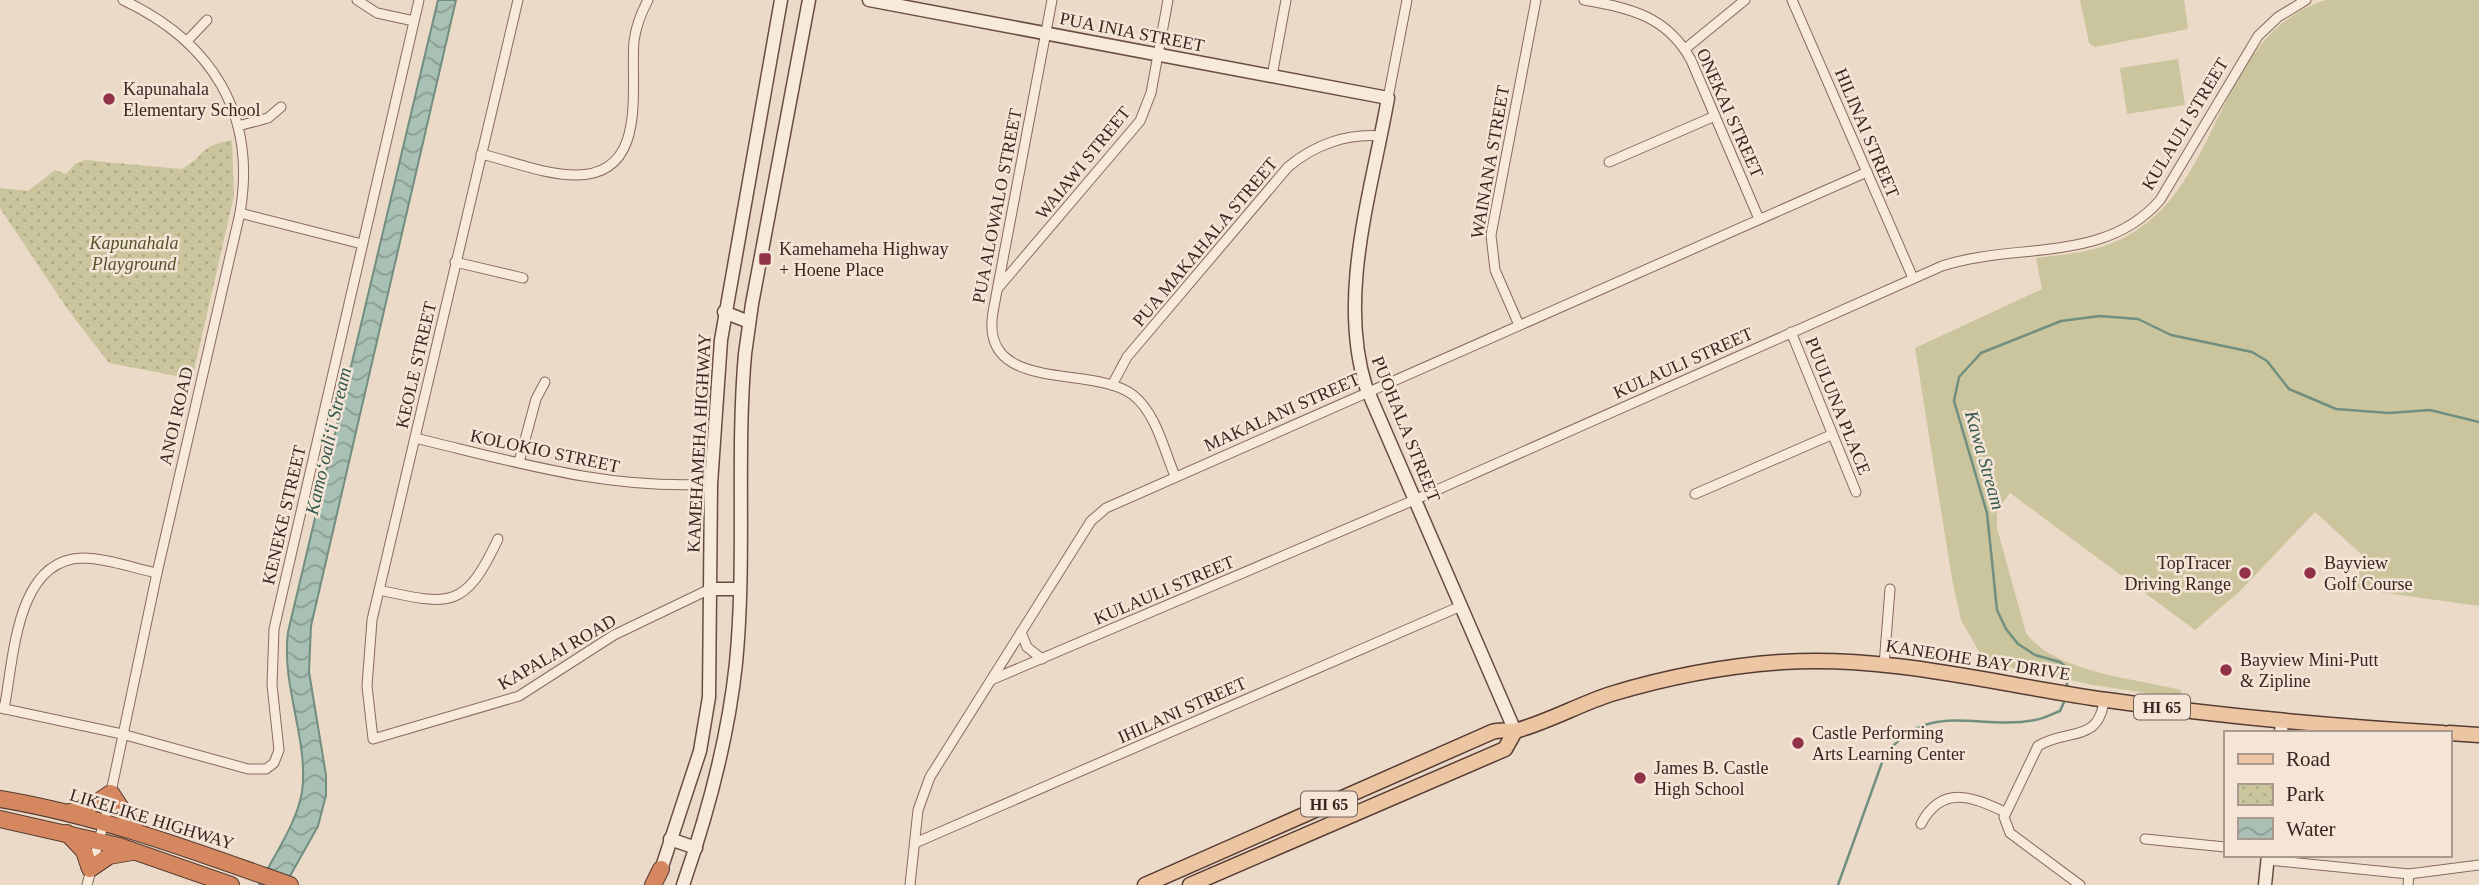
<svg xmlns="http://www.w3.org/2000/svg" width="2479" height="885" font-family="Georgia,serif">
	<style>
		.green { fill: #cac59d }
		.park { fill: url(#park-dots) }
		.water { fill: url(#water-waves); stroke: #708f80; stroke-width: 2 }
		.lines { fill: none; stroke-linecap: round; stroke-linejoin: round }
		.stream { stroke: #708f80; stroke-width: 2.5 }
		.street-casing { stroke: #876b5e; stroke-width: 11 }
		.secondary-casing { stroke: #694d41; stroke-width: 15 }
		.primary-casing { stroke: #553b32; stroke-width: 17 }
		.highway-casing { stroke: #553b32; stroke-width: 18 }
		.street { stroke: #f7e9db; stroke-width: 9 }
		.secondary { stroke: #f7e9db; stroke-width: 12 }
		.primary { stroke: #ecc5a3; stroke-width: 14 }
		.highway { stroke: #d5885f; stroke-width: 16 }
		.poi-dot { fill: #923248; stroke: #f4e5d7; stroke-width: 2.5 }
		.labels { text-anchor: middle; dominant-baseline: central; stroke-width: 5; stroke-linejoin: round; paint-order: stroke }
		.shield { fill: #f4e5d7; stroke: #706058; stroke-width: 2 }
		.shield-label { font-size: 16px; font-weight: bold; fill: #382721 }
		.street-label { font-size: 18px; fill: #382721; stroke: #f4e5d7 }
		.poi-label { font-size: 18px; fill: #382721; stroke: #f4e5d7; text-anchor: start }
		.park-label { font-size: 18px; font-style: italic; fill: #525429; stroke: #f4e5d7 }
		.water-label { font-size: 19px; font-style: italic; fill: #31574c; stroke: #f4e5d7 }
	</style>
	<defs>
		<pattern id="park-dots" width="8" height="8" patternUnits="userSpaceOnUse" patternTransform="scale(1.75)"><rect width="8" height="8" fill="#cac59d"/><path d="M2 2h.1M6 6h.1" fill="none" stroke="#aea987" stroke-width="1.8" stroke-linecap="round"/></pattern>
		<pattern id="water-waves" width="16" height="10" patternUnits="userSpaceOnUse" patternTransform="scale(1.75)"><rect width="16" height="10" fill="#a9c0b4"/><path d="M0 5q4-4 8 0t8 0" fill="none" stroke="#8b9c92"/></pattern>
	</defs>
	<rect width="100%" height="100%" fill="#ecdac8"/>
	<g class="green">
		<polygon points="2080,0 2184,0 2188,29 2095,47 2089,43"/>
		<path d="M2326,0H2479V606L2357,589L2362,555L2315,512L2239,592L2195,630L2010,493L1997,511V528L2026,633C2054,672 2135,679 2181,690L2180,698L2093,685L1985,662L1961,620L1952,579L1915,348L2042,289L2036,258C2068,254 2100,252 2129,235C2224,182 2216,33 2326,0Z"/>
		<polygon points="2178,59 2185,105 2127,114 2120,68"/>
	</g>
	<path class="park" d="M232,140L234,196L192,379L109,363L68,310L0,208V188L28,191L55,170L66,174L75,164L85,160L181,169C206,157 196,146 232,140Z"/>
	<path class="water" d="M438,0H456L311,626L309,672L326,775V795L318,826L285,885H259C273,857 297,823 302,792C309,740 281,687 288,632Z"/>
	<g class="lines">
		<g class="stream">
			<polyline points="2067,690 2067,668 2060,662 2035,655 2018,644 2006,629 1997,610 1987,513 1954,401 1959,377 1981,353 2061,321 2100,316 2138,319 2171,335 2252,352 2267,361 2289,389 2336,409 2389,413 2430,410 2479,422"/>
			<path d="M1838,885L1884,757C1927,698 1977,731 2035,720C2043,719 2052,714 2060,711L2065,700"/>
		</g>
		<g class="street-casing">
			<g id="street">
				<polyline points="357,0 377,13 414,21"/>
				<polyline points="518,0 372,620 367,686 373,739 519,696 614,635 710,589"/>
				<path d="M1052,0L993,312C979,395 1093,364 1133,395C1156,413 1164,450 1175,476"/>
				<path d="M1584,0C1630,8 1667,16 1691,60L1759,219"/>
				<polyline points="1792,0 1913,278"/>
				<polyline points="188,40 207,20"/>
				<polyline points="1685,49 1745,0"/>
				<polyline points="1272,76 1286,0"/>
				<polyline points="1388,98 1407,0"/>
				<polyline points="238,126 268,118 281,107"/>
				<path d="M481,154C511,161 545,175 576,175C649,175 630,88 634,41C636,26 641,13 648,0"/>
				<polyline points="1609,162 1715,116"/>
				<polyline points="240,213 362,244"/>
				<polyline points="455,262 523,278"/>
				<polyline points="998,288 1140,121 1151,93 1168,0"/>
				<polyline points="1519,325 1495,270 1491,235 1536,0"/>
				<polyline points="1791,332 1856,492"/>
				<path d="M1112,385L1127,357L1288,167C1314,145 1347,133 1381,136"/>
				<path d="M415,438C516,462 607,490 711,484"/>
				<polyline points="519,462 536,399 545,382"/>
				<polyline points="1695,494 1831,435"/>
				<path d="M379,590C451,606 465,609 498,539"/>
				<polyline points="1021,632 1027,647 1042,659"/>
				<polyline points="1884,665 1890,589"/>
				<path d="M991,680L1412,501L1942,266C2015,242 2105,264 2160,200L2258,36L2278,17L2306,0"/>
				<polyline points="0,708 122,734 248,769 266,769 274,763 279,750 272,685 274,629 419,0"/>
				<path d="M4,709C14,660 15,560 82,558C106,558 133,568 157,573"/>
				<path d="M1921,824C1942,784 1973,797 2005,812"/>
				<polyline points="2145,839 2225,847"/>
				<polyline points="915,843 1461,606"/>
				<polyline points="2268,860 2409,874 2479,865"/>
				<path d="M87,885L107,811L157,573L240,213C257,114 212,42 123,0"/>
				<polyline points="910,885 918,810 930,777 1091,521 1106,508 1867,172"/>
				<path d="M2080,885L2010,833L2004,817L2038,746C2066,728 2099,744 2104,700"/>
				<polyline points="2408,885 2409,874"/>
			</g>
		</g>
		<g class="secondary-casing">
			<g id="secondary">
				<path d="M869,0L1388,98C1372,190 1337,296 1366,387L1515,731"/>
				<polyline points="724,312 749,322"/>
				<polyline points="710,589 739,589"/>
				<polyline points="2281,733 2282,721"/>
				<polyline points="670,839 696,848"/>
				<polyline points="659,876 700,751 709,697 711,484 721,340 781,0"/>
				<path d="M683,885C708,813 728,739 736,663C746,560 736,456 745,354L752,304L809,0"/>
				<polyline points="2265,885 2268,855"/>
			</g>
		</g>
		<g class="primary-casing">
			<g id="primary">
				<polyline points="2449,733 2479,735"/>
				<path d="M1145,885L1492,732C1501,729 1509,732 1518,730C1550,721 1580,704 1611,694C1667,677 1725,666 1782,662C1892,655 1999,685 2107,700C2218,716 2330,726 2443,733"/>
				<polyline points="1190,885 1505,749 1515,731"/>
			</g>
		</g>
		<g class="highway-casing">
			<g id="highway">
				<path d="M0,799C101,816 194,851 290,885"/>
				<polyline points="70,812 96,803 111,793 136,831"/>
				<polyline points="0,819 119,846 231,885"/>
				<polyline points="67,833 84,851 90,869 109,856 132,852"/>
				<polyline points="653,885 661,869"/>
			</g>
		</g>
		<use href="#street" class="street"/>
		<use href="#secondary" class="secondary"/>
		<use href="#primary" class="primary"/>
		<use href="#highway" class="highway"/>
	</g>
	<g class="poi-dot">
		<circle cx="109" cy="99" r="7"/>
		<rect x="758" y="252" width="14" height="14" rx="3.5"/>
		<circle cx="2245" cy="573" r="7"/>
		<circle cx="2310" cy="573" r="7"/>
		<circle cx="2226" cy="670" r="7"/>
		<circle cx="1798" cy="743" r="7"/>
		<circle cx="1640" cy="778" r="7"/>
	</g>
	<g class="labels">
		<g class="shield">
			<rect x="2134" y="694.5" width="56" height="25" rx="5"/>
			<rect x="1301" y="791.5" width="56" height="25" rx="5"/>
		</g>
		<g class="shield-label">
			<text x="2162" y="707">HI 65</text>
			<text x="1329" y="804">HI 65</text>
		</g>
		<g class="street-label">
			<text transform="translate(1132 32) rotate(11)">PUA INIA STREET</text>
			<text transform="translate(1730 113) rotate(66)">ONEKAI STREET</text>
			<text transform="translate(2185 124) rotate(-59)">KULAULI STREET</text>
			<text transform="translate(1867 133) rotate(67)">HILINAI STREET</text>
			<text transform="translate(1490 162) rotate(-80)">WAINANA STREET</text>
			<text transform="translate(1083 163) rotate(-51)">WAIAWI STREET</text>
			<text transform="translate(997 206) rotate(-79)">PUA ALOWALO STREET</text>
			<text transform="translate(1205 242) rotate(-50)">PUA MAKAHALA STREET</text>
			<text transform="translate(1683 363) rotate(-24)">KULAULI STREET</text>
			<text transform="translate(416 365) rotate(-77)">KEOLE STREET</text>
			<text transform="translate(1838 406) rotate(68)">PUULUNA PLACE</text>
			<text transform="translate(1282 412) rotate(-24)">MAKALANI STREET</text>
			<text transform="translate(176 416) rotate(-77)">ANOI ROAD</text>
			<text transform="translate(1406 429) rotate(68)">PUOHALA STREET</text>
			<text transform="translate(699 443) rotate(-87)">KAMEHAMEHA HIGHWAY</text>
			<text transform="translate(545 451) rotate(12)">KOLOKIO STREET</text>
			<text transform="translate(284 515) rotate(-77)">KENEKE STREET</text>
			<text transform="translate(1164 590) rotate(-23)">KULAULI STREET</text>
			<text transform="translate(557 652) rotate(-30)">KAPALAI ROAD</text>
			<text transform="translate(1978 660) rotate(9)">KANEOHE BAY DRIVE</text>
			<text transform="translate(1182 710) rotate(-24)">IHILANI STREET</text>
			<text transform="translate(152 819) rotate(17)">LIKELIKE HIGHWAY</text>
		</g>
		<g class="poi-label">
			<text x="123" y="89">Kapunahala<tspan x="123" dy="21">Elementary School</tspan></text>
			<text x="779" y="249">Kamehameha Highway<tspan x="779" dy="21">+ Hoene Place</tspan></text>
			<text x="2231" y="563" text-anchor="end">TopTracer<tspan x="2231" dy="21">Driving Range</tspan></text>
			<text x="2324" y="563">Bayview<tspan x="2324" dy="21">Golf Course</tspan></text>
			<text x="2240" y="660">Bayview Mini-Putt<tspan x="2240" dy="21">&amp; Zipline</tspan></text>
			<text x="1812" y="733">Castle Performing<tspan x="1812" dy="21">Arts Learning Center</tspan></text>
			<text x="1654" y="768">James B. Castle<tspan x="1654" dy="21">High School</tspan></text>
		</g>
		<g class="park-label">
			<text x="134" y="243">Kapunahala<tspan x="134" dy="21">Playground</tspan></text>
		</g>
		<g class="water-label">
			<text transform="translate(328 441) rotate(-77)">Kamoʻoaliʻi Stream</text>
			<text transform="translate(1985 460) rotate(74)">Kawa Stream</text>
		</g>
	</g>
	<rect x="2224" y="731" width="228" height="126" fill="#f4e5d7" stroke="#a9998e" stroke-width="2"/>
	<rect x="2238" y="754" width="35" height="10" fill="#ecc5a3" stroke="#a9998e" stroke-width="2"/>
	<text x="2286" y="766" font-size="21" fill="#382721">Road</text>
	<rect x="2238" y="784" width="35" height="21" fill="url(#park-dots)" stroke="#a9998e" stroke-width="2"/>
	<text x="2286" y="801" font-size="21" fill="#382721">Park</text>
	<rect x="2238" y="818" width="35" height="21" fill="url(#water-waves)" stroke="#a9998e" stroke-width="2"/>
	<text x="2286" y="836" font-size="21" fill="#382721">Water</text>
</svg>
